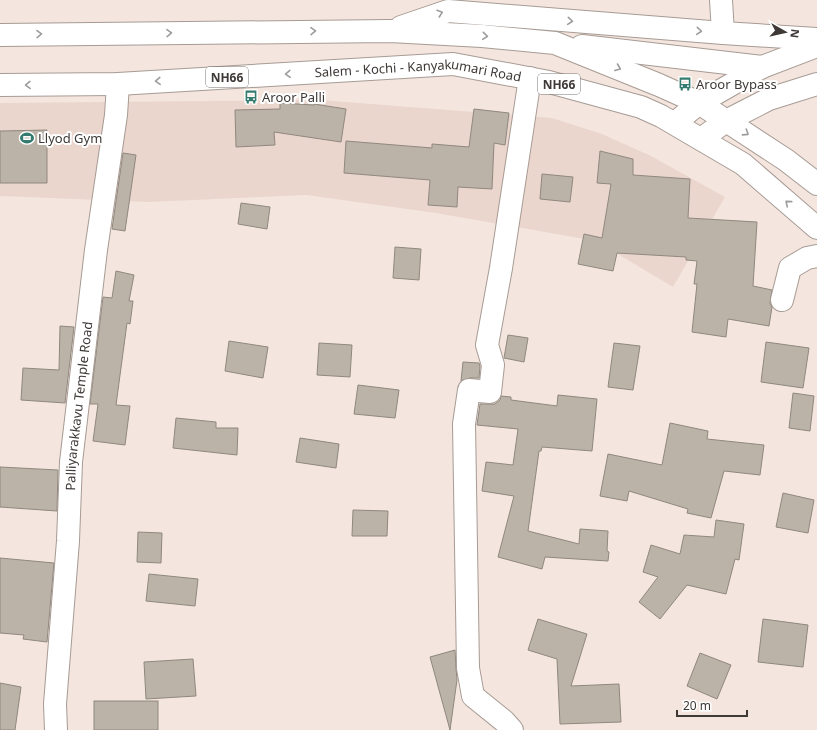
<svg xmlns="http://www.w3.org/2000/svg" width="817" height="730" font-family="'Noto Sans',sans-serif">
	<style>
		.built { fill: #ebd6cd }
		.building { fill: #bbb2a8; stroke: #90887e }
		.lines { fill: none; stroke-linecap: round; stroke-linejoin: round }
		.minor-casing { stroke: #a79b94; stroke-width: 24 }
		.major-casing { stroke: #a79b94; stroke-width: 24 }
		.highway-casing { stroke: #a79b94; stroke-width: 24 }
		.minor { stroke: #fff; stroke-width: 22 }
		.major { stroke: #fff; stroke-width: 22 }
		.highway { stroke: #fff; stroke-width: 22 }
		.oneway { stroke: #9e9c9b }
		.labels { text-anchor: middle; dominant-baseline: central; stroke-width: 4; stroke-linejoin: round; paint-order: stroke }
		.shield { fill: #fff; stroke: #787473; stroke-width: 1 }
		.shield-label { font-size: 12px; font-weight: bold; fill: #3e3937 }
		.street-label { font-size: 13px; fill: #3e3937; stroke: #fff }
		.poi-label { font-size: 13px; fill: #3e3937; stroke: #fff; text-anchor: start }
	</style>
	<rect width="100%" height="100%" fill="#f4e6df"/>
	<polygon class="built" points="320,100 552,118 602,134 651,156 725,197 673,287 596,241 436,213 306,195 149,202 0,196 0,103"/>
	<g class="building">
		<polygon points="280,103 314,105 314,104 346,109 341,142 274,132 275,145 236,147 235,110 280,109"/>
		<polygon points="474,109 509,113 505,145 494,143 492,189 458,187 457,207 428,205 430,180 344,173 346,141 432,148 432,144 469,147"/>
		<polygon points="47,130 47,183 0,183 0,131"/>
		<polygon points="600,151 633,159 633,175 690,179 688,218 757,222 753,286 772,290 770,303 772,307 769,326 728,319 726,337 692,332 697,284 694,284 697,261 686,260 686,257 617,253 613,271 578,264 584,234 602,238 611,184 597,183"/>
		<polygon points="123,153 136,155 125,231 112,229"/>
		<polygon points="542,174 573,177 570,202 540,199"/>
		<polygon points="241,203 270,207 267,229 238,224"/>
		<polygon points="395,247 421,249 419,280 393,278"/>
		<polygon points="116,271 134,275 129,301 133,301 130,324 127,323 116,405 130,406 125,445 93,441 98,404 90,404 103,297 112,298"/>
		<polygon points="60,326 74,327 65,403 21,400 23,368 59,370"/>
		<polygon points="508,335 528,338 524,362 504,358"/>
		<polygon points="229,341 268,347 263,378 225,371"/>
		<polygon points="766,342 809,348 803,388 761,382"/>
		<polygon points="319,343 352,345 350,377 317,375"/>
		<polygon points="614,343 640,346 633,390 608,387"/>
		<polygon points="463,362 479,363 480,366 479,378 470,378 461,381"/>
		<polygon points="358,385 399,390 395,418 354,414"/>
		<polygon points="793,393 814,396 810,431 789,428"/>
		<polygon points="558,395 597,399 592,451 542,447 541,451 539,451 528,531 579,544 580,529 608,531 607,551 609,552 608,561 545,557 542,569 498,557 514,496 482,491 486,462 513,465 518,429 477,425 480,404 495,404 500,400 501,396 511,397 511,400 557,406"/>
		<polygon points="176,418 216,422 216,428 238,428 237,455 173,448"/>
		<polygon points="670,423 708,431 707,439 764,445 760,475 724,471 711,518 687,513 688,509 629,491 627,501 600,496 608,454 662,465"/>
		<polygon points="300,438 339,444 336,468 296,462"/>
		<polygon points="0,467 58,470 57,511 0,507"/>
		<polygon points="783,493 814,500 808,533 776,527"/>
		<polygon points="353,510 388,511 387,536 352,536"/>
		<polygon points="716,520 744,524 739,560 735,559 726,594 687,585 660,619 639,602 658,577 643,572 651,545 680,554 684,535 714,537"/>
		<polygon points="138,532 162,533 161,563 137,562"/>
		<polygon points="0,558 54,563 47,642 23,639 24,635 0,633"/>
		<polygon points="149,574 198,579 195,606 146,601"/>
		<polygon points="538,619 587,634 571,686 619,684 621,722 560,724 557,659 528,650"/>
		<polygon points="763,619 808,625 803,667 758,662"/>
		<polygon points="455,650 456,668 457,680 450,730 430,657"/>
		<polygon points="700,653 731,665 717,699 687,686"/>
		<polygon points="193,659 196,696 146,699 144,662"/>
		<polygon points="0,683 21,687 15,730 0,730"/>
		<rect x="94" y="701" width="64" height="29"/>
	</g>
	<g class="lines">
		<g class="minor-casing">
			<g id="minor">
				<polyline points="721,0 723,33"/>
				<polyline points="782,300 790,268 807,258 817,256"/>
				<path id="s1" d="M56,730L55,704L68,541L71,462L96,250L116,115L118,84"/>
				<polyline points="512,730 504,721 473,696 468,668 464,424 469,390 490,392 493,365 487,345 501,268 530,78"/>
			</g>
		</g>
		<g class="major-casing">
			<g id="major">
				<polyline points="675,123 699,103 762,67 817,46"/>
				<polyline points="701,139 726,121 769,99 817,84"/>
			</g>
		</g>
		<g class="highway-casing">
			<g id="highway">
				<polyline points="401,27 448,11 723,33 817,39"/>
				<polyline points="0,35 390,31 482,36 555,43 659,85 699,103 786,160 817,184"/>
				<polyline points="582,46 762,67"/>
				<path id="s2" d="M0,85L118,84L453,64L549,82L641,107L661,116L743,164L817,228"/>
			</g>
		</g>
		<use href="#minor" class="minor"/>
		<use href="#major" class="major"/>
		<use href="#highway" class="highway"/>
	</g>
	<defs><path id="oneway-chevron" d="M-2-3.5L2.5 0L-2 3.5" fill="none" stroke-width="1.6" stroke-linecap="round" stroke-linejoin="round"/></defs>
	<g class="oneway">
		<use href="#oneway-chevron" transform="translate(440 13) rotate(-19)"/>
		<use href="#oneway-chevron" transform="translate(570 21) rotate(5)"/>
		<use href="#oneway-chevron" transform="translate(313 31) rotate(-1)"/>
		<use href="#oneway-chevron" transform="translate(699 31) rotate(5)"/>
		<use href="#oneway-chevron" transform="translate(169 33) rotate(-1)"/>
		<use href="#oneway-chevron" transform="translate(39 34) rotate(-1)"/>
		<use href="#oneway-chevron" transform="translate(485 36) rotate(5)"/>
		<use href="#oneway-chevron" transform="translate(618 68) rotate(22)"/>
		<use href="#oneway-chevron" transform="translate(288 74) rotate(177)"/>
		<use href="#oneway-chevron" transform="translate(158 81) rotate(177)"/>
		<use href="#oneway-chevron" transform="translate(28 85) rotate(179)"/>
		<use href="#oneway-chevron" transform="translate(746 133) rotate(33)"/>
		<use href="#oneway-chevron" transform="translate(788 203) rotate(-139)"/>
	</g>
	<defs>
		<g id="bus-bare" transform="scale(1.08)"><path d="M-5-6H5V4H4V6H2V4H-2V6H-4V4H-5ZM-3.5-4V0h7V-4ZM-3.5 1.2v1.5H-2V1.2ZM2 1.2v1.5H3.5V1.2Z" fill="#367b70" stroke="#fff" stroke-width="2.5" paint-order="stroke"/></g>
		<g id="stadium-bare" transform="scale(1.08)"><path d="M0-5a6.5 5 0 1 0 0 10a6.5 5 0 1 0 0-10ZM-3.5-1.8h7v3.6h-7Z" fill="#367b70" stroke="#fff" stroke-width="2.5" paint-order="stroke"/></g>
	</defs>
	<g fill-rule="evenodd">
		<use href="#bus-bare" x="685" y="84"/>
		<use href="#bus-bare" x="251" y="97"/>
		<use href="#stadium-bare" x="27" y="138"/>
	</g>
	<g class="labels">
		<g class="shield">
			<rect x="206" y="67" width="42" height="20" rx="3"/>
			<rect x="538" y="74" width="42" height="20" rx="3"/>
		</g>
		<g class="shield-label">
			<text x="227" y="77">NH66</text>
			<text x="559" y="84">NH66</text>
		</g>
		<g class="street-label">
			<text stroke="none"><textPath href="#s2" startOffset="419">Salem - Kochi - Kanyakumari Road</textPath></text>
			<text stroke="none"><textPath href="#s1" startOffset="325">Palliyarakkavu Temple Road</textPath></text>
		</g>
		<g class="poi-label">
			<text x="696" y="84">Aroor Bypass</text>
			<text x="262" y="97">Aroor Palli</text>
			<text x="38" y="138">Llyod Gym</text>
		</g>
	</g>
	<g transform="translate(785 32) rotate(98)" stroke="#ffffff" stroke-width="3" paint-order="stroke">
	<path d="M0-3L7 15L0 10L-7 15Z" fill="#3e3937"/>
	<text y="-6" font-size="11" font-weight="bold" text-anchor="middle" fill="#3e3937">N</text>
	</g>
	<path d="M677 710v6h70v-6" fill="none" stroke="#3e3937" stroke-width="2"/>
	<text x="683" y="710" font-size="12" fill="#3e3937" stroke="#ffffff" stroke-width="3" paint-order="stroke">20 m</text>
</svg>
